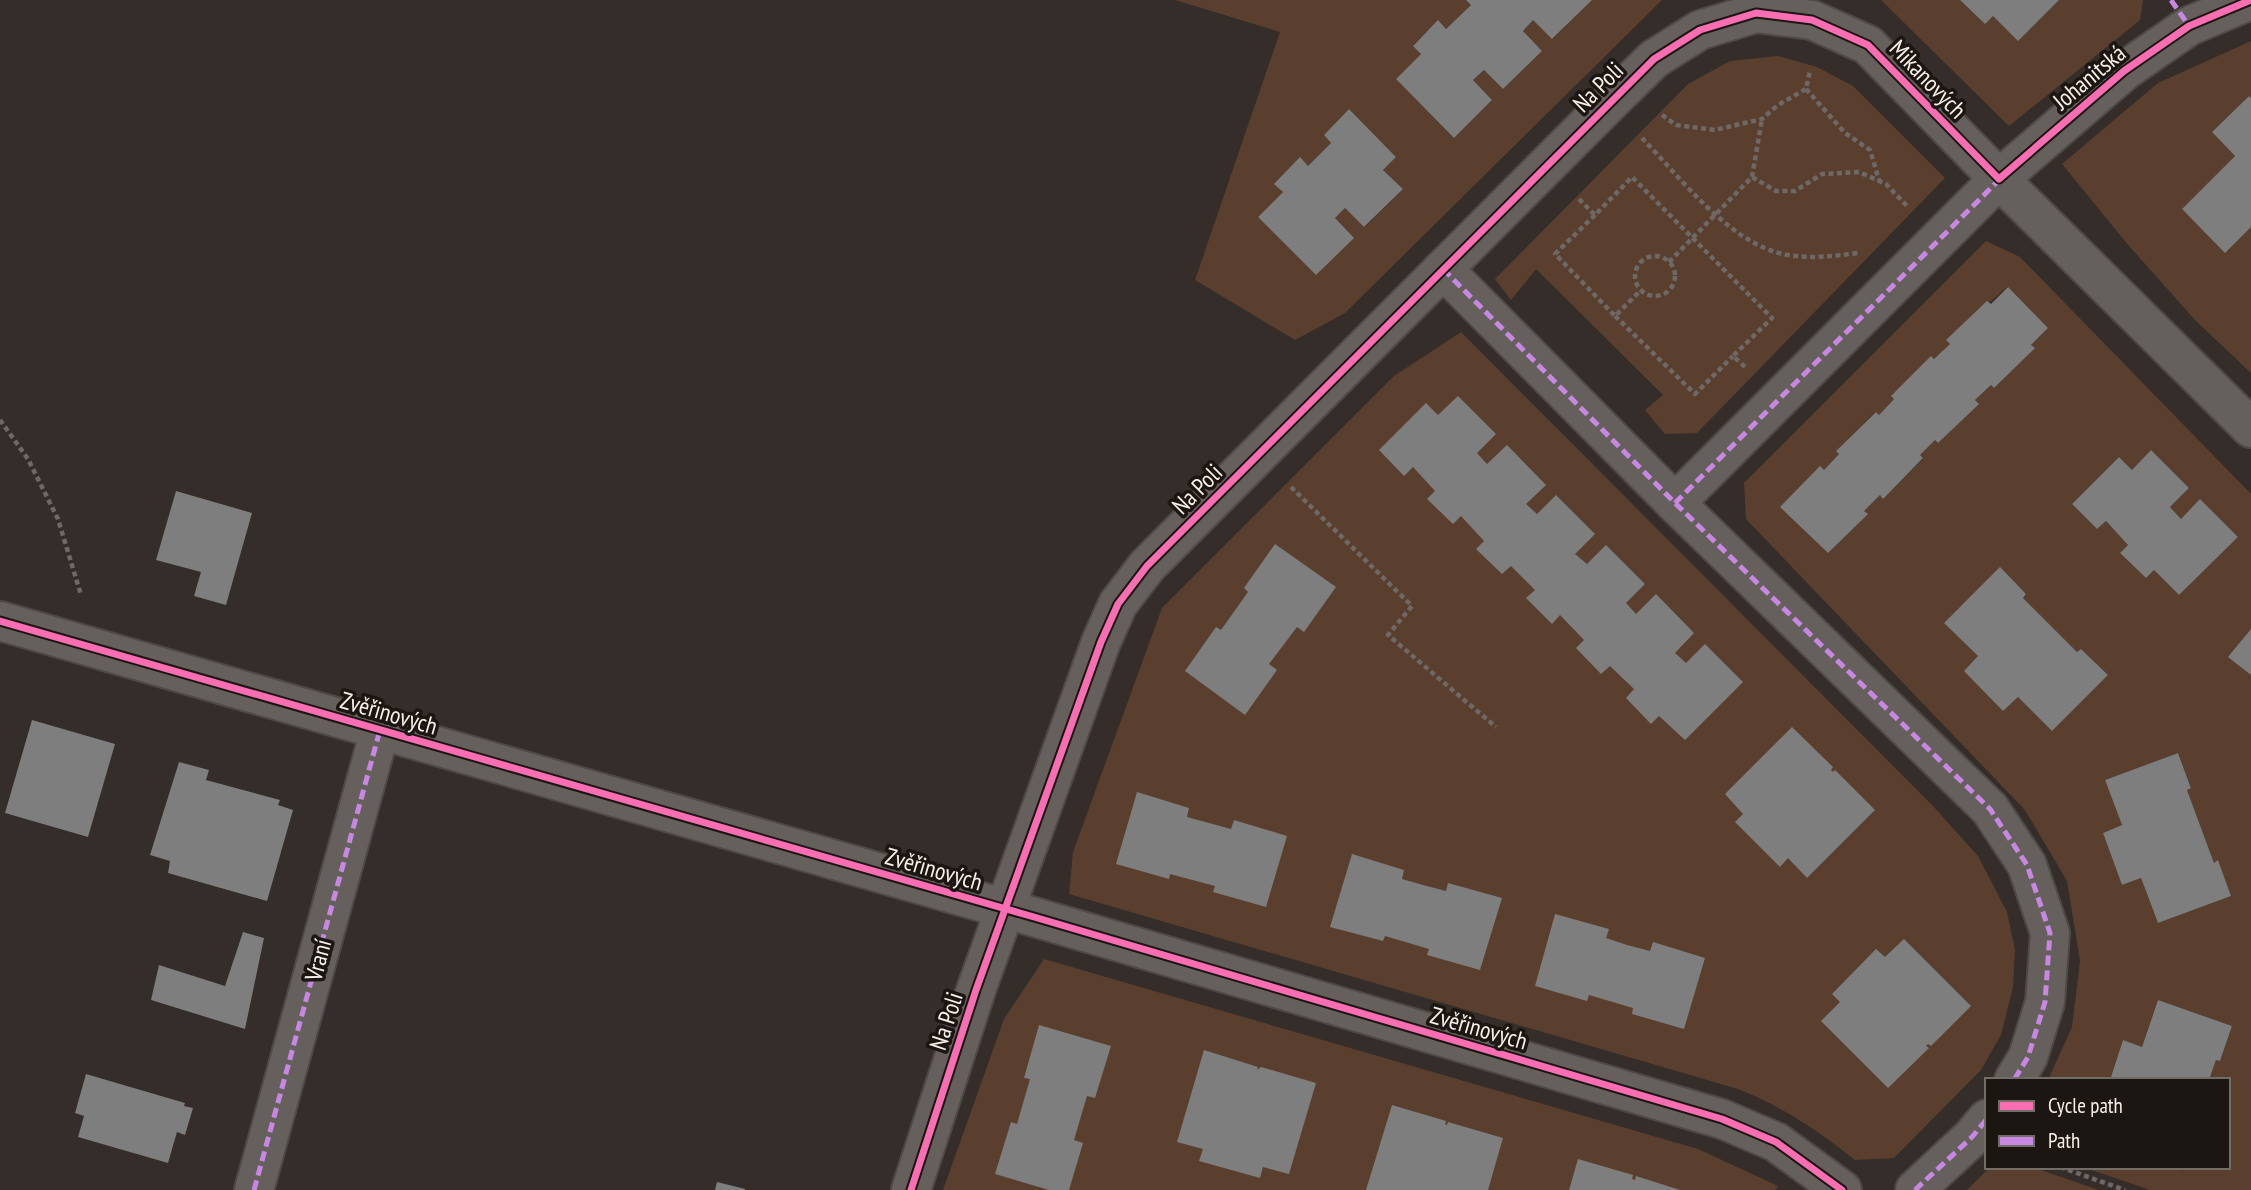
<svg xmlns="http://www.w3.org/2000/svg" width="2251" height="1190" font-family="'PT Sans Narrow',sans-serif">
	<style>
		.green { fill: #5b3f2e; fill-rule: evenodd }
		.building { fill: #7e7e7e }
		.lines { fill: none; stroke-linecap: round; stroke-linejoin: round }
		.minor-casing { stroke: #4f4946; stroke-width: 42 }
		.path { stroke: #6e6967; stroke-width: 4.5; stroke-dasharray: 5 3.5; stroke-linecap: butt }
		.minor { stroke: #66605d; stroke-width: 38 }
		.quiet { stroke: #c787e3; stroke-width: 5; stroke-dasharray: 10 5; stroke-linecap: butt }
		.cycleway-casing { stroke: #1b1612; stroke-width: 11 }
		.cycleway { stroke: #f96db3; stroke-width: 7 }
		.labels { text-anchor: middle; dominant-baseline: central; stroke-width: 7; stroke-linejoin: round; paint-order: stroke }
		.street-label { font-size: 24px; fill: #f7efea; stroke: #1b1612 }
	</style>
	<rect width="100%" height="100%" fill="#342d29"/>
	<g class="green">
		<path d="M1175,0H1466L1471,5L1446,29L1438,21L1413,45L1421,54L1396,79L1454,138L1492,100L1473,80L1484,70L1503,89L1542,51L1523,31L1533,20L1553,39L1591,0H1662L1345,313L1295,340L1195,280L1280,32ZM1349,109L1396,157L1383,170L1403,189L1365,227L1345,208L1335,218L1316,275L1258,217L1283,192L1275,184L1300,158L1308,166L1331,143L1324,135Z"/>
		<polygon points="1881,0 1960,0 1984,23 1993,16 2018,40 2059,0 2143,0 2140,20 2009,126"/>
		<polygon points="2251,41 2251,98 2249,96 2212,132 2235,156 2182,209 2225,252 2251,227 2251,373 2196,321 2129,246 2062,164 2158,83"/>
		<polygon points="1778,56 1817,67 1853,86 1945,178 1697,433 1665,434 1645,410 1663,395 1536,269 1511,300 1495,279 1688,84 1730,61"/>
		<path d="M1986,241L2020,257L2251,494V629L2229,657L2251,675V1190H2150L2083,1167H2173L2182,1171L2184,1167H2228V1080H2209L2216,1060L2220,1061L2232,1026L2158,1000L2142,1047L2123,1040L2110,1080H2048L2072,1027L2080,961L2067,881L2025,810L1746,519L1744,483ZM2007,287L2048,328L2031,345L2034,348L1994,388L1991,385L1975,400L1978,404L1938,443L1935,440L1920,455L1923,459L1883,498L1880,495L1864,511L1867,514L1828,553L1781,507L1820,467L1824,470L1839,454L1836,451L1875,412L1879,415L1932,357L1934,359L1950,344L1947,340ZM2151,451L2189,488L2170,507L2181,519L2200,500L2238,537L2179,595L2154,570L2146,578L2120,553L2128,545L2106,521L2097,529L2072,504L2119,457L2132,470ZM2000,568L2026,594L2023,598L2077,652L2081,649L2108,675L2052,731L2018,697L2003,711L1978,656L1944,623ZM2178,753L2191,787L2187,790L2214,863L2218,861L2231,896L2158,923L2141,878L2122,885L2103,833L2122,825L2105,780Z"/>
		<path d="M1461,332L1933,806L1978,856L2007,912L2015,950L2013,987L2001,1035L1981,1070L1894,1158L1855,1160C1818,1130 1781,1106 1738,1089L1069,894L1073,852L1162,608L1394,376Z"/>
		<polygon points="1044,959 1698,1149 1778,1186 1775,1190 943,1190 1004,1019"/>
		<polygon points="1990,1167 2032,1167 2099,1190 1967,1190"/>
	</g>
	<g class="building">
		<polygon points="1466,0 1592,0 1552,39 1533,20 1523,31 1542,51 1503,89 1484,70 1473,80 1492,100 1454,138 1396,79 1421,54 1413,46 1438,20 1446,29 1471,5"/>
		<polygon points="1960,0 2059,0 2018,41 1993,16 1985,24"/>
		<polygon points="2249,96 2251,98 2251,227 2225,253 2182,209 2235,156 2212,132"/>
		<polygon points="1349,109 1396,157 1383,170 1403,189 1364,227 1345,208 1335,218 1354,238 1316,275 1258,217 1283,192 1274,184 1300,157 1308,166 1331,143 1324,135"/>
		<polygon points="2008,287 2048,328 2031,345 2035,348 1994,388 1991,385 1975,400 1979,404 1938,443 1935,440 1920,455 1923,458 1883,499 1880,495 1864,511 1868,514 1828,553 1780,507 1820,466 1824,470 1839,454 1836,451 1876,412 1879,415 1894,399 1891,396 1931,356 1934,359 1950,344 1946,340 1987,301 1991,304"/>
		<polygon points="1458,396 1496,434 1477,453 1487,464 1507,445 1546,485 1526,504 1537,514 1556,495 1595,534 1575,554 1587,564 1606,545 1645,584 1626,603 1636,614 1656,594 1694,633 1675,653 1686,663 1705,644 1743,682 1685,740 1659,716 1651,724 1626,698 1634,689 1610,666 1601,674 1576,648 1584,640 1560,615 1552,624 1526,598 1535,590 1511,566 1502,574 1476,549 1484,541 1461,516 1453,524 1427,499 1435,491 1413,467 1404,476 1379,450 1426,403 1438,415"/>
		<polygon points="2151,450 2189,488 2170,507 2181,519 2200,499 2238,537 2179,595 2154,570 2146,578 2120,553 2128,545 2106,521 2097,529 2072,504 2119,457 2132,470"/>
		<polygon points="176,491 252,513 226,605 194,596 201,572 156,560"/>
		<polygon points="1275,544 1336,587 1304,632 1297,627 1269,664 1277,670 1245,715 1185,671 1216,627 1221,630 1248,592 1244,588"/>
		<polygon points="2000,567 2026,594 2023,598 2077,652 2081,649 2108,675 2052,731 2018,697 2003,711 1964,671 1978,656 1944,623"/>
		<polygon points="2251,629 2251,675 2228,657"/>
		<polygon points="32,720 115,744 88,837 5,813"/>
		<polygon points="1792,727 1833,767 1831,770 1833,772 1835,770 1875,810 1807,878 1788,858 1780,867 1735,822 1743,814 1725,794"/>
		<polygon points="2178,753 2191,788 2187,790 2214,863 2218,860 2231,896 2158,923 2141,878 2122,885 2103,833 2122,825 2105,780"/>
		<polygon points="179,762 209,770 206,780 280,800 278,805 293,810 267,901 168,873 170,861 150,855"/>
		<polygon points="1137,792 1189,808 1187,817 1231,829 1234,820 1287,836 1266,907 1213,892 1215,886 1170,874 1169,879 1116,864"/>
		<polygon points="1352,854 1404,870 1402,879 1423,885 1446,891 1448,883 1502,898 1480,970 1427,955 1429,949 1385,936 1383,941 1330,927"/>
		<polygon points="1555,914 1609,929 1606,938 1627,945 1650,951 1653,942 1705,958 1684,1029 1632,1014 1633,1008 1589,995 1587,1001 1535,986"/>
		<polygon points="243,932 264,938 245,1029 151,1000 159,965 225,986"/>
		<polygon points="1904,939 1971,1006 1931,1046 1928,1044 1926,1046 1929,1048 1888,1088 1821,1021 1840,1002 1832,994 1876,949 1885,957"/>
		<polygon points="2158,1000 2232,1026 2220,1061 2216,1060 2209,1080 2110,1080 2123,1040 2142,1047"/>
		<polygon points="1039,1025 1111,1046 1095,1098 1087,1096 1074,1140 1083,1143 1069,1190 1049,1190 995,1174 1011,1122 1017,1124 1030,1079 1024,1078"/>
		<polygon points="1204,1050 1258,1067 1257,1070 1261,1067 1316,1083 1289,1174 1263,1167 1260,1178 1199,1161 1203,1149 1177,1142"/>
		<polygon points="86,1074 185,1103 184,1106 193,1108 185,1135 177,1132 168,1163 78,1137 84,1116 75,1113"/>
		<polygon points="1392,1105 1446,1121 1445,1124 1447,1125 1448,1122 1503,1138 1488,1190 1366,1190"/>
		<polygon points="1578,1159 1633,1175 1632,1179 1635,1180 1636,1176 1680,1190 1569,1190"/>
		<polygon points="717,1182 745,1189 745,1190 715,1190"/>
	</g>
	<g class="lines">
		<g class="minor-casing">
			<g id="minor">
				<polyline points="1443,269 1675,503 1990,809 2027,865 2050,933 2045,1002 2028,1057 2014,1080"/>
				<polyline points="1675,503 1999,179 2124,71 2189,26 2251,0"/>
				<polyline points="0,621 1034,917 1722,1119 1776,1142 1842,1190"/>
				<polyline points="254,1190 380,730"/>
				<polyline points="911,1190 976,990 1101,642 1118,604 1147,566 1608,104 1654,59 1700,30 1756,13 1812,20 1868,45 1999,179 2251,428"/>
				<polyline points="1915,1190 1972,1137 1987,1119"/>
			</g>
		</g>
		<g class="path">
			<polyline points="1806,89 1845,133 1870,150 1879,180"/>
			<polyline points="1662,115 1676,125 1715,130 1762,119 1778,105 1806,89 1810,71"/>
			<path d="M1642,138C1680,177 1731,246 1788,255C1812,259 1834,256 1858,253"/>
			<polyline points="1752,177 1762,119"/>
			<polyline points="1579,199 1595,215 1632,177 1772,318 1733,356 1745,367"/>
			<polyline points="1595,215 1555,254 1615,316 1640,291"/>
			<circle cx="1655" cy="276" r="20"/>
			<polyline points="1669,262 1752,177 1776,191 1795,191 1822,174 1859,172 1886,184 1907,206"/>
			<polyline points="1615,316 1695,394 1733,356"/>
			<polyline points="0,420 28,459 58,519 81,595"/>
			<polyline points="1291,487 1412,606 1388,635 1496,727"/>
			<polyline points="2060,1167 2125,1190"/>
		</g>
		<use href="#minor" class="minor"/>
		<g class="quiet">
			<polyline points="2171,0 2189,26"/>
			<polyline points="1443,269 1675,503 1990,809 2027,865 2050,933 2045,1002 2028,1057 2014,1080"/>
			<polyline points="1675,503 2004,175"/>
			<polyline points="254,1190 380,730"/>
			<polyline points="1915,1190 1972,1137 1987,1119"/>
		</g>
		<g class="cycleway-casing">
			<g id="cycleway">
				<polyline points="0,621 1034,917 1722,1119 1776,1142 1842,1190"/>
				<polyline points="911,1190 976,990 1101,642 1118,604 1147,566 1654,59 1700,30 1756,13 1812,20 1868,45 1999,179 2124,71 2189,26 2251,0"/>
			</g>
		</g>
		<use href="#cycleway" class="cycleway"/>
	</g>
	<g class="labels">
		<g class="street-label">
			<text transform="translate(2089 77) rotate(-40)">Johanitská</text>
			<text transform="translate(1928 79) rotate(46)">Mikanových</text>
			<text transform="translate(1598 87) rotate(-45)">Na Poli</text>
			<text transform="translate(1197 489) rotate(-45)">Na Poli</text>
			<text transform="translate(389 713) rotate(16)">Zvěřinových</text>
			<text transform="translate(934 869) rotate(16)">Zvěřinových</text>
			<text transform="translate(318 960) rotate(-75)">Vraní</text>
			<text transform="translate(946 1021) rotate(-72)">Na Poli</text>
			<text transform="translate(1479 1028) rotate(16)">Zvěřinových</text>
		</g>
	</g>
	<rect x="1985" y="1078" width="245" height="91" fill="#1b1612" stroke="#736d68" stroke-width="2"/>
	<rect x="1999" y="1101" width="35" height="10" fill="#f96db3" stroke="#736d68" stroke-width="2"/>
	<text x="2048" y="1113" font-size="21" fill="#f7efea">Cycle path</text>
	<rect x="1999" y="1136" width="35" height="10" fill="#c787e3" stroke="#736d68" stroke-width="2"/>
	<text x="2048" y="1148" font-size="21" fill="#f7efea">Path</text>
</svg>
